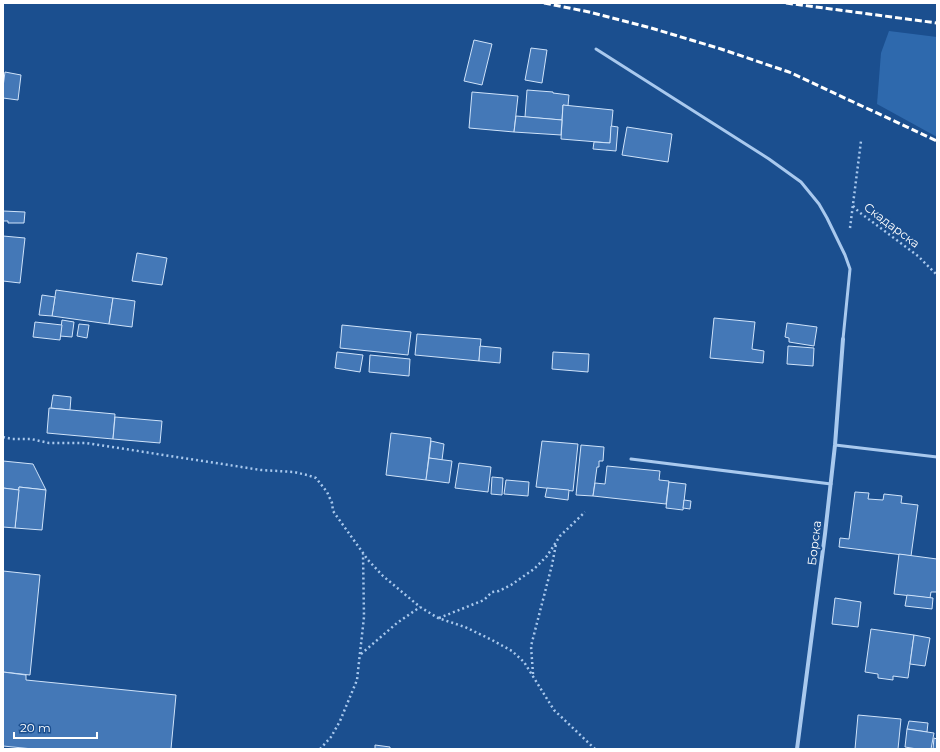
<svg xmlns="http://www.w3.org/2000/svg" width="940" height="752" font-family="Montserrat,sans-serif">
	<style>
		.green { fill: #2e69ad }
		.building { fill: #4478b7; stroke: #cfe3fa }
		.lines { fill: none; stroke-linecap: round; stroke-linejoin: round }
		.path { stroke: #a9c9ee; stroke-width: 2.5; stroke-dasharray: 2 3; stroke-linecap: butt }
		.service { stroke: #a9c9ee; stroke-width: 3 }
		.minor { stroke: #a9c9ee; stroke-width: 4 }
		.rail { stroke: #fff; stroke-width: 3; stroke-dasharray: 7 3; stroke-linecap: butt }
		.labels { text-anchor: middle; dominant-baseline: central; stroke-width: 4; stroke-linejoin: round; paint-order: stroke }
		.street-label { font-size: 12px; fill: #fff; stroke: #1b4f8f }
	</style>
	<rect width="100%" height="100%" fill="#1b4f8f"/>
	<polygon class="green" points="889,31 937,37 937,137 877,104 881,53"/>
	<g class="building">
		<polygon points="474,40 492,44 482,85 464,81"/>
		<polygon points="531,48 547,50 542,83 525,80"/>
		<polygon points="5,72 21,75 18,100 3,98 3,87"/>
		<polygon points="527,90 553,92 553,93 569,95 568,106 563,105 562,120 525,117"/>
		<polygon points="472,92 518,96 514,132 469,128"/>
		<polygon points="563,105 613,110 610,143 561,139"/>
		<polygon points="516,116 562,120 561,135 514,132"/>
		<polygon points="611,126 618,127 616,151 593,149 594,142 610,143"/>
		<polygon points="627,127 672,134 668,162 622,155"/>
		<polygon points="3,211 25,212 24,223 8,223 8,221 3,221"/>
		<polygon points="3,236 25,238 20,283 3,281"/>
		<polygon points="137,253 167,258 162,285 132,281"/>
		<polygon points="56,290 113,298 109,324 52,316"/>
		<polygon points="42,295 55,297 52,316 39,315"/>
		<polygon points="113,298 135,301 132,327 109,324"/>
		<polygon points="714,318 755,322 752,349 764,351 763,363 710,358"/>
		<polygon points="62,320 74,322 72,337 60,336"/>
		<polygon points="35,322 62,325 60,340 33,337"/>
		<polygon points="787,323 817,327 814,346 789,342 789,338 785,337"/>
		<polygon points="79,324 89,325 87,338 77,336"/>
		<polygon points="342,325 411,332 408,355 340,348"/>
		<polygon points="417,334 481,339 479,361 415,355"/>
		<polygon points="480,346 501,348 500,363 479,361"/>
		<polygon points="788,346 814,348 813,366 787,364"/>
		<polygon points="337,352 363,355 360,372 335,368"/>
		<polygon points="553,352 589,354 588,372 552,369"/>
		<polygon points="370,355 410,359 409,376 369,372"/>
		<polygon points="53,395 71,397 70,410 51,408"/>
		<polygon points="49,408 115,414 113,439 47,433"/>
		<polygon points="115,417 162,421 160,443 113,439"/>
		<polygon points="391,433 431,438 426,480 386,475"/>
		<polygon points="431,441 444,444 442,460 429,458"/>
		<polygon points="542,441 578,444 573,491 536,487"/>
		<polygon points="581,445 604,447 603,461 599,461 599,467 597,467 593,496 576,495"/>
		<polygon points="429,458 452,461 449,483 426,480"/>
		<polygon points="3,461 33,464 46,490 19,487 19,490 3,488"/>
		<polygon points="459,463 491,467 488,492 455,488"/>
		<polygon points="607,466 660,471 659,480 669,481 666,504 593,496 595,483 605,484"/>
		<polygon points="492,477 503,478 502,495 491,494"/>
		<polygon points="506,480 529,482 528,496 504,494"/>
		<polygon points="669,482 686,484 683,510 666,508"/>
		<polygon points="19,487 46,490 42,530 15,528"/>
		<polygon points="3,488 19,490 15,528 3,527"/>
		<polygon points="547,488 569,490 568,500 545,497"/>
		<polygon points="855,492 869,493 868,499 883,500 884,494 902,496 901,503 918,505 911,556 839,547 840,538 849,539"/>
		<polygon points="684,500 691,501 690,509 683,508"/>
		<polygon points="899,554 937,559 937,592 931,592 930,598 894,594"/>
		<polygon points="3,571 40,575 30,675 3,672"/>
		<polygon points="907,595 933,598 932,609 905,606"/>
		<polygon points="835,598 861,602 858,627 832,624"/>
		<polygon points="871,629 914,635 908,678 893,676 893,680 878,678 878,674 865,672"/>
		<polygon points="914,635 930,638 925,666 910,664"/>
		<polygon points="3,672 26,675 26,680 176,695 171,749 33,749 3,746"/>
		<polygon points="858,715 901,719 898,749 855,749"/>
		<polygon points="909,721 928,723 927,732 907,729"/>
		<polygon points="907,729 934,733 931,749 917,749 905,747"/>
		<polygon points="934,738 937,739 937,749 933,749"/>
		<polygon points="375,745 390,747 390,749 375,749"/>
	</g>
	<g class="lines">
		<g class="path">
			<polyline points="853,206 859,212 918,256 937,275"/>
			<polyline points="850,228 861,141"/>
			<polyline points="3,437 12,439 31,439 49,443 86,443 261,470 294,472 307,475 316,478 327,492 332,503 333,511 368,560 383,576 420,607 438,618 465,627 492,640 512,651 524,662 554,710 595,749"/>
			<polyline points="439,618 484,600 492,592 499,591 511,585 534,569 547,556 560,536 585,512"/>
			<polyline points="361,654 397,623 420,607"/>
			<polyline points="533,674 531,646 552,565 556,544"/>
			<polyline points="320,749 331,737 340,721 357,680 364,617 363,554"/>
		</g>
		<g class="service">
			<polyline points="596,49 769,159 801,182 819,204 827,218 845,255 850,269 843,339"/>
			<polyline points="835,445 937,457"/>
			<polyline points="631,459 831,484"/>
		</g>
		<polyline class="minor" points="797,749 825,534 835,445 843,339"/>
		<g class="rail">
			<polyline points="544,3 589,12 651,28 721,49 789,72 937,141"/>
			<polyline points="786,3 937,23"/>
		</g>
	</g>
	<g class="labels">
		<g class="street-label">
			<text transform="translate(892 225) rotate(37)">Скадарска</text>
			<text transform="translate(814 543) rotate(-83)">Борска</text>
		</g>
	</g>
	<rect width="940" height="752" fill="none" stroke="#ffffff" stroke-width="8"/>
	<path d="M14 732v6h83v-6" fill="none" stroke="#ffffff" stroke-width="2"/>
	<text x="20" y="732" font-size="12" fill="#ffffff" stroke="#1b4f8f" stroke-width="3" paint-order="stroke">20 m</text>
</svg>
